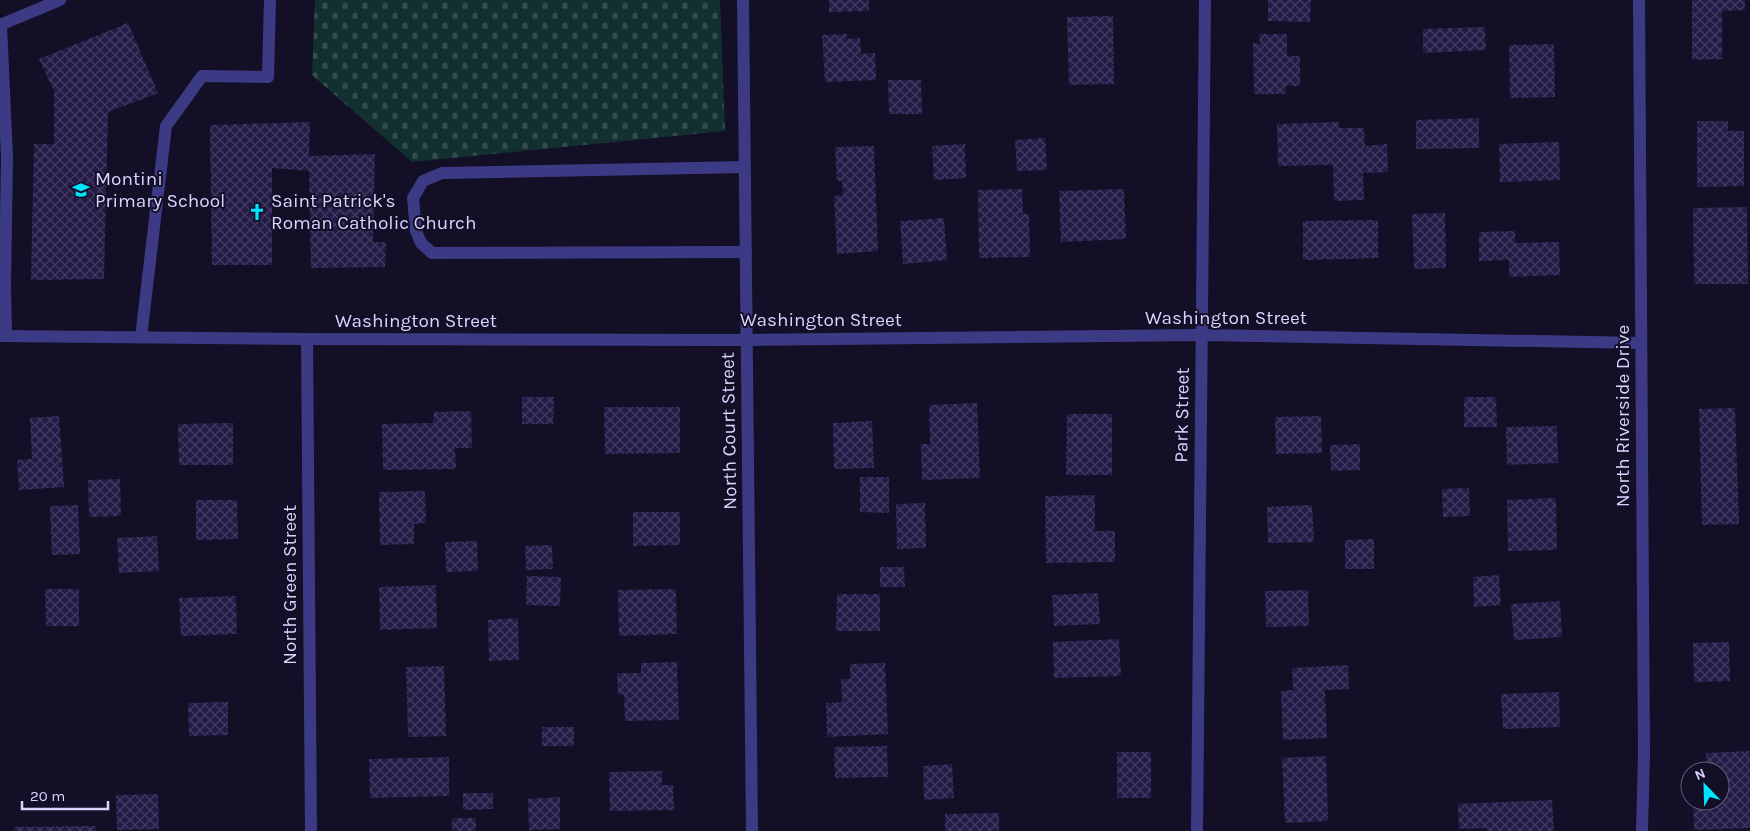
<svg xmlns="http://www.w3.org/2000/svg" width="1750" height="831" font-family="Karla,sans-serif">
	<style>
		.cemetery { fill: url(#cemetery-stones) }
		.building { fill: url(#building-cross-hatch) }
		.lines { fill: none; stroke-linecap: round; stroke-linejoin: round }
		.minor { stroke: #3d3a85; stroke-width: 12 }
		.labels { text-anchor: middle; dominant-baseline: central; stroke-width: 4; stroke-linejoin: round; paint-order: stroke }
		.poi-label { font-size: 19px; fill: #d9d4ff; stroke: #130f26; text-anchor: start }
		.street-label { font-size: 19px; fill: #d9d4ff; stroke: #130f26 }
	</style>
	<defs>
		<pattern id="cemetery-stones" width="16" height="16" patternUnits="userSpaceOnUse" patternTransform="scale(1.25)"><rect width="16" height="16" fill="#12302f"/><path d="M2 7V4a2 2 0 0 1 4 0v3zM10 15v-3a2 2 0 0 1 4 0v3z" fill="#344d4e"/></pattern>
		<pattern id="building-cross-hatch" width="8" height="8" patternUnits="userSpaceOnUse" patternTransform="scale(1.25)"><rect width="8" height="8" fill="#241b47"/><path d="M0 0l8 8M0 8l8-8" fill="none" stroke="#433b63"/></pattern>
	</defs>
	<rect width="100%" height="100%" fill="#130f26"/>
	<polygon class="cemetery" points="315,0 720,0 725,131 412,162 312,75"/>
	<g class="building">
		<polygon points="829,0 869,0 869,11 829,12"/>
		<polygon points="1268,0 1311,0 1310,22 1268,21"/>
		<polygon points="1692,0 1745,0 1745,10 1722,11 1722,59 1692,60"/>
		<polygon points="1113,16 1114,84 1069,85 1067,17"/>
		<polygon points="128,23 158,93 108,112 104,279 31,280 34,144 54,144 54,91 39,59"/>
		<polygon points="1485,27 1486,50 1423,53 1423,29"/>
		<polygon points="847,34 846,39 860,38 861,54 875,53 876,80 825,82 822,35"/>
		<polygon points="1259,34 1287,34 1287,56 1300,56 1300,86 1286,86 1286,94 1254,94 1253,43 1260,44"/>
		<polygon points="1554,44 1555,97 1510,98 1509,45"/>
		<polygon points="888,80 921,80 922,114 889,114"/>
		<polygon points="1479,118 1479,148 1416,149 1416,120"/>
		<polygon points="1697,121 1728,121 1728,131 1744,131 1744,186 1697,187"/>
		<polygon points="310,122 309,156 375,154 373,242 386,242 385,267 311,268 309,171 272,168 272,265 212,265 210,125"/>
		<polygon points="1339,122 1339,128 1364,128 1365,146 1387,144 1388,172 1363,173 1364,200 1334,201 1333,165 1278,166 1277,124"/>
		<polygon points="1045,138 1047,170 1017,171 1015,140"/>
		<polygon points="1559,142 1560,180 1500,182 1499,144"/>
		<polygon points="965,144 966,178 934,180 932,146"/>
		<polygon points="874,146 878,251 837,254 834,196 843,195 842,181 837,181 835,147"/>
		<polygon points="1022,189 1023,214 1029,214 1030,257 979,258 978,190"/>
		<polygon points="1124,189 1126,239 1061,242 1059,191"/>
		<polygon points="1747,207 1748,284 1694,284 1693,208"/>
		<polygon points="1445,213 1446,268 1414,269 1412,214"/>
		<polygon points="944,218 947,260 903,264 900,221"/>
		<polygon points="1378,220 1378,258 1303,260 1303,221"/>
		<polygon points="1515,231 1515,243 1559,242 1560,275 1509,277 1509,260 1479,261 1479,232"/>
		<polygon points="522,397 554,397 553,424 522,424"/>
		<polygon points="1464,397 1496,397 1497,427 1464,427"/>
		<polygon points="977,403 980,478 922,480 921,444 930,444 929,405"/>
		<polygon points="604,407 680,407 680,453 605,454"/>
		<polygon points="1735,408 1739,524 1702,525 1699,409"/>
		<polygon points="471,411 472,448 455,448 456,469 383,470 382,424 433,423 434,412"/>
		<polygon points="1067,414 1112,414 1112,475 1066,475"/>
		<polygon points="59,416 64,487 19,490 17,460 32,459 30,418"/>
		<polygon points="1321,416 1322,453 1276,454 1275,417"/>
		<polygon points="872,421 874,468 834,469 833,423"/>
		<polygon points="233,423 233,465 179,465 178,424"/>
		<polygon points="1557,426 1558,463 1507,465 1506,427"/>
		<polygon points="1360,444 1360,470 1331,471 1330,445"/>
		<polygon points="860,477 889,477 889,513 860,512"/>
		<polygon points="120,479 121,516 89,517 88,480"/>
		<polygon points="1469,488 1470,516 1443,517 1442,489"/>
		<polygon points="425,491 426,523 414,524 414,544 380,545 379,492"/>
		<polygon points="1095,495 1095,531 1115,531 1115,562 1046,563 1045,496"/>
		<polygon points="1556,498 1557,550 1508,551 1507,500"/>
		<polygon points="196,500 237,500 238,539 196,540"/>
		<polygon points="925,503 926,548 897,549 896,504"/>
		<polygon points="78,505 80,554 52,555 50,506"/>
		<polygon points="1312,505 1314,542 1268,543 1267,507"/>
		<polygon points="633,512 680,512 680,545 633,546"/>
		<polygon points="157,536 159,571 119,573 117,538"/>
		<polygon points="1374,539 1374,569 1345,569 1345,540"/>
		<polygon points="477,541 478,571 446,572 445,542"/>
		<polygon points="552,545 553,569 526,570 525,546"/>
		<polygon points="880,567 904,567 905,587 880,587"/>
		<polygon points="1499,575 1501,605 1474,607 1473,577"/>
		<polygon points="527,576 561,577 560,606 526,605"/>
		<polygon points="436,585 437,628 380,630 379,587"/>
		<polygon points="45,589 79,589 79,626 46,626"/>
		<polygon points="676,589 677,634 619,636 618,590"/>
		<polygon points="1308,590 1309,626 1266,627 1265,591"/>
		<polygon points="1098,593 1100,624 1054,626 1052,595"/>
		<polygon points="837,594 880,594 880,631 836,631"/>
		<polygon points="236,596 237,634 181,636 179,598"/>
		<polygon points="1560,601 1562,637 1514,640 1511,604"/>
		<polygon points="518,618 519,660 489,661 488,620"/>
		<polygon points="1119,639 1121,676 1054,678 1053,642"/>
		<polygon points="1729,642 1730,681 1694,682 1693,643"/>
		<polygon points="677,662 679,720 625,721 624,695 618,695 617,673 641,673 641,663"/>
		<polygon points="885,663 888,734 827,737 826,703 842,702 841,679 850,679 850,664"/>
		<polygon points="1348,665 1349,689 1325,690 1327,738 1283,740 1281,691 1293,690 1292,668"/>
		<polygon points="444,666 446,736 408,737 406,667"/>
		<polygon points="1559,692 1560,727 1503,729 1501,694"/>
		<polygon points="228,702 228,735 189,736 188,703"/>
		<rect x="542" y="727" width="32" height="19"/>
		<polygon points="887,746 888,777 835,778 834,747"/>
		<polygon points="1750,751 1750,828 1694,830 1693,801 1720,801 1720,771 1707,771 1706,753"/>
		<rect x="1117" y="752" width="34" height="46"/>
		<polygon points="1326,756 1328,821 1285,823 1282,758"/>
		<polygon points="449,757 449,796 370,798 369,759"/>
		<polygon points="952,764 954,798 924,800 923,766"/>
		<polygon points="662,771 662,785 673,785 674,810 610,811 609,772"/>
		<polygon points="463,793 493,793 493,809 463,810"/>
		<polygon points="158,794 159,829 117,830 116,795"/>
		<polygon points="560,797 560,829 529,830 528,799"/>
		<polygon points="1552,800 1554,831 1487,831 1487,828 1459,829 1458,804"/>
		<polygon points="999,813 999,831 945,831 945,814"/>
		<rect x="452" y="818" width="24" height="13"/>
		<polygon points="96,826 96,831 14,831 14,827"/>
	</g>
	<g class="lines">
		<g class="minor">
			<polyline points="743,0 752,831"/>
			<polyline points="1639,0 1644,754 1642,831"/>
			<polyline points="0,25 60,0"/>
			<polyline points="1,25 7,157 5,285 6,336"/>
			<polyline points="745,167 442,173 423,181 413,198 416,231 421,243 432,253 746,252"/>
			<polyline points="0,336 307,339 747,340 1202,335 1641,343"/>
			<polyline points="141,337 166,126 202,76 268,77 270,0"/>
			<polyline points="307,339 311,831"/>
			<polyline points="1197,831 1205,0"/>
		</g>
	</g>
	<defs>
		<g id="school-bare" transform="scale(1.35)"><path d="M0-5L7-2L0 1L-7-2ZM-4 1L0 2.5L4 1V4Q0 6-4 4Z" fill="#00e5ff" stroke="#130f26" stroke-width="2.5" paint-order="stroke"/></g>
		<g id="church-bare" transform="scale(1.35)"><path d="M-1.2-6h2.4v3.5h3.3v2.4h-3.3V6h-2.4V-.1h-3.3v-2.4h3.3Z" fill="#00e5ff" stroke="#130f26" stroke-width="2.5" paint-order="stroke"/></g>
	</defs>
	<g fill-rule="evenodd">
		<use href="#school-bare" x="81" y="190"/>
		<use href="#church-bare" x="257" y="212"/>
	</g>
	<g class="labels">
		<g class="poi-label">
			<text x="95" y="179">Montini<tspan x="95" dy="22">Primary School</tspan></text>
			<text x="271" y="201">Saint Patrick's<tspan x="271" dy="22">Roman Catholic Church</tspan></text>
		</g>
		<g class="street-label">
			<text x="1226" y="318">Washington Street</text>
			<text x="821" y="320">Washington Street</text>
			<text x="416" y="321">Washington Street</text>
			<text transform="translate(1182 415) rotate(-89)">Park Street</text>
			<text transform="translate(1623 416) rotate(-90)">North Riverside Drive</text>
			<text transform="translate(729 431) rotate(-91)">North Court Street</text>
			<text transform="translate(290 585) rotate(-90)">North Green Street</text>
		</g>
	</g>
	<g transform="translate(1705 786) rotate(337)"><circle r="24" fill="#130f26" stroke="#625e7d"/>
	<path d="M0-4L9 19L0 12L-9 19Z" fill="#00e5ff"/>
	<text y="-8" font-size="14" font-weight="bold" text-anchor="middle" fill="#d9d4ff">N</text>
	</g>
	<path d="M22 801v8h86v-8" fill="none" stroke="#d9d4ff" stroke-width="2.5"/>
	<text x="30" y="801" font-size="15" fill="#d9d4ff" stroke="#130f26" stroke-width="4" paint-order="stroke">20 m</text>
</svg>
